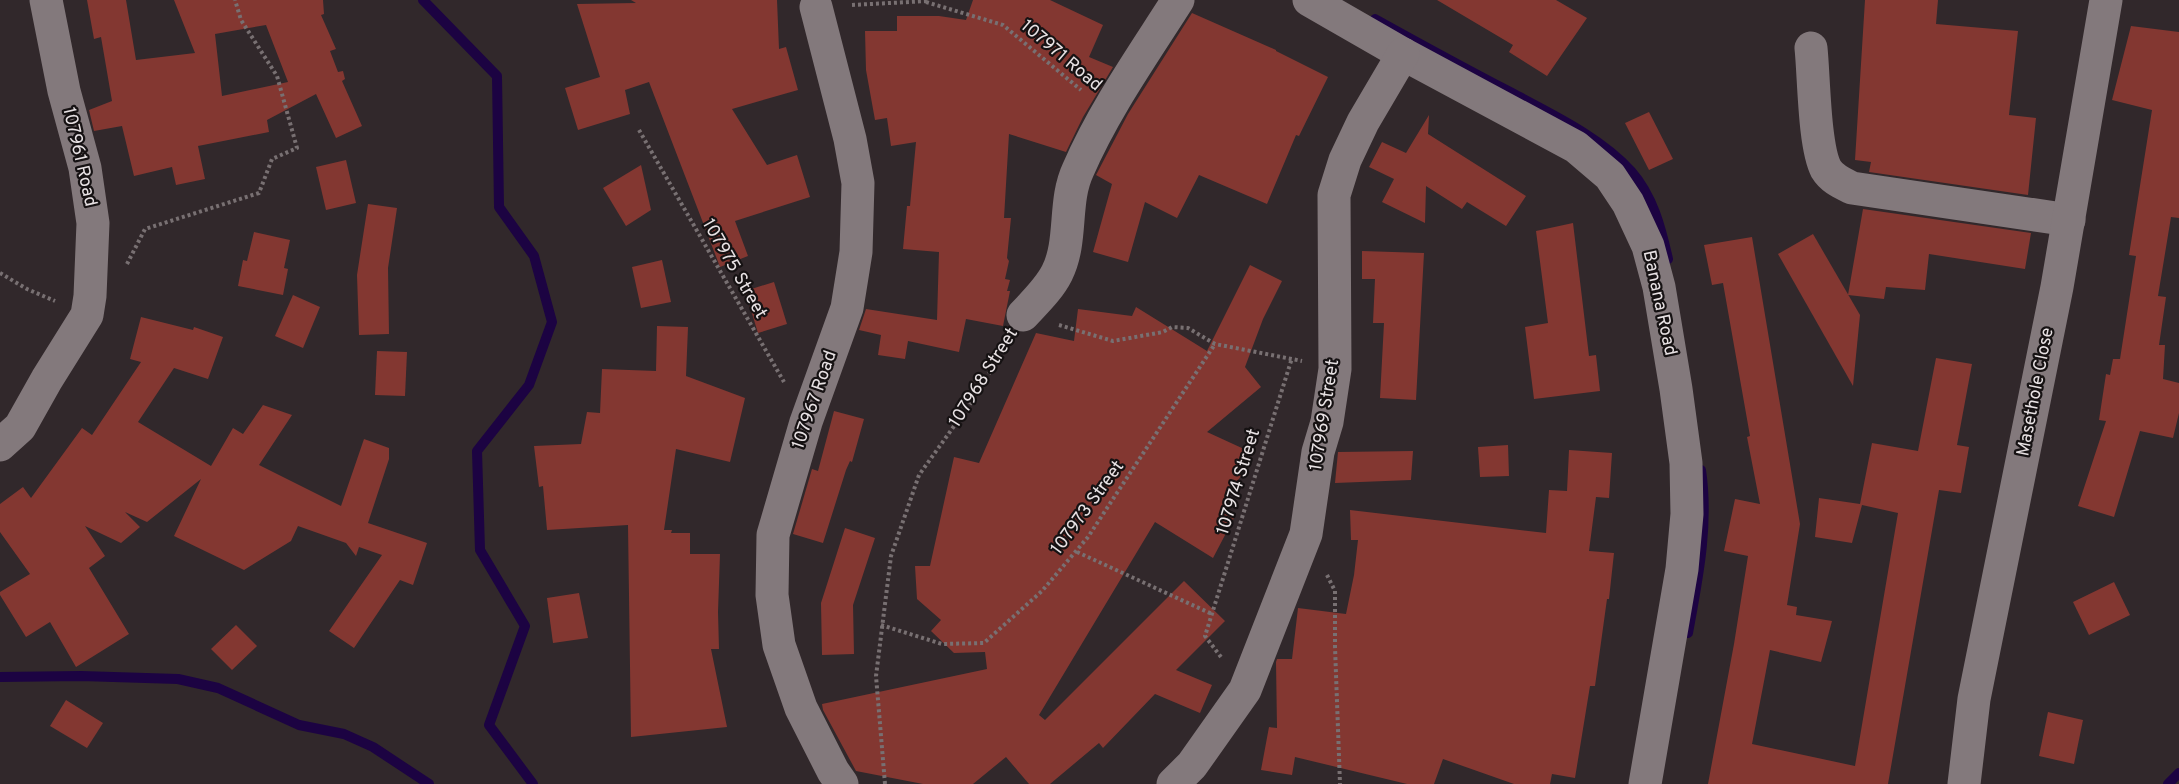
<svg xmlns="http://www.w3.org/2000/svg" width="2179" height="784" font-family="Overpass,sans-serif">
	<style>
		.lines { fill: none; stroke-linecap: round; stroke-linejoin: round }
		.stream { stroke: #1c0342; stroke-width: 10 }
		.building { fill: #833731; fill-rule: evenodd }
		.path { stroke: #787072; stroke-width: 4; stroke-dasharray: 3 3; stroke-linecap: butt }
		.minor { stroke: #83797c; stroke-width: 33 }
		.labels { text-anchor: middle; dominant-baseline: central; stroke-width: 4.5; stroke-linejoin: round; paint-order: stroke }
		.street-label { font-size: 18px; fill: #e8e2e4; stroke: #161213 }
	</style>
	<rect width="100%" height="100%" fill="#31282b"/>
	<g class="lines">
		<g class="stream">
			<polyline points="423,0 497,76 499,207 534,256 552,322 529,385 477,451 480,550 525,626 489,725 533,784"/>
			<path d="M1375,19C1420,44 1466,69 1512,93C1553,115 1600,137 1631,171C1653,196 1661,228 1668,259"/>
			<path d="M1688,633C1698,578 1709,525 1701,470"/>
			<polyline points="0,677 81,676 178,679 218,688 299,725 344,734 373,747 429,784"/>
			<polyline points="2168,784 2179,773"/>
		</g>
	</g>
	<g class="building">
		<path d="M87,0H126L136,60L195,53L174,0H323L324,14L321,15L336,49L330,51L338,72L343,71L345,79L342,81L362,126L336,138L316,94L267,120L269,132L198,146L205,179L176,185L172,167L134,176L122,126L94,131L89,110L112,101L101,37L94,39ZM266,25L288,82L222,96L215,34Z"/>
		<polygon points="631,0 777,0 779,49 786,47 798,90 732,109 767,165 797,155 810,197 735,221 748,256 720,267 649,82 625,90 630,114 578,130 565,88 600,77 577,4 636,3"/>
		<polygon points="973,0 1050,0 1103,25 1089,57 1113,67 1083,117 1066,152 1009,134 1004,218 1011,218 1007,258 1009,261 1005,279 1010,280 1007,291 1010,291 1003,326 966,319 959,352 908,341 905,359 878,355 881,335 859,330 866,309 937,320 939,252 903,249 907,206 910,206 916,142 891,146 887,118 875,120 866,70 865,31 897,31 897,16 939,16 966,20"/>
		<polygon points="1437,0 1556,0 1587,18 1547,76 1509,52 1513,45"/>
		<polygon points="1865,0 1938,0 1936,24 2018,31 2009,115 2036,118 2028,195 1869,172 1871,162 1855,160"/>
		<polygon points="1192,13 1276,50 1276,51 1328,77 1299,136 1296,135 1267,204 1199,175 1177,218 1145,202 1128,262 1093,252 1112,184 1096,175 1128,114"/>
		<polygon points="2131,26 2179,32 2179,218 2171,217 2158,296 2166,297 2159,345 2165,345 2163,379 2179,383 2179,413 2173,438 2140,431 2114,517 2078,506 2106,421 2099,420 2106,374 2110,375 2113,359 2120,359 2136,256 2129,255 2152,110 2112,100"/>
		<polygon points="1649,112 1673,159 1649,170 1625,123"/>
		<polygon points="1429,115 1428,134 1526,196 1506,226 1467,202 1462,209 1426,186 1425,223 1382,202 1394,179 1369,167 1382,142 1406,153"/>
		<polygon points="346,160 356,203 326,210 316,167"/>
		<polygon points="641,165 651,210 626,226 603,188"/>
		<polygon points="368,204 397,208 388,268 389,334 359,335 357,275"/>
		<polygon points="1863,209 2031,233 2025,269 1929,254 1925,290 1886,287 1884,299 1848,295"/>
		<polygon points="1573,223 1589,356 1596,355 1600,391 1534,399 1525,327 1548,323 1536,231"/>
		<polygon points="254,232 290,240 284,268 288,269 283,295 238,286 243,260 247,261"/>
		<polygon points="1813,234 1860,315 1853,386 1778,254"/>
		<polygon points="1752,237 1800,524 1787,605 1797,607 1796,615 1832,621 1821,662 1770,650 1752,744 1855,766 1898,513 1862,505 1852,543 1815,537 1819,498 1860,504 1872,443 1918,451 1936,358 1972,364 1957,445 1969,447 1961,493 1939,490 1888,784 1708,784 1734,644 1748,556 1724,551 1735,499 1760,504 1747,437 1750,436 1723,283 1712,285 1704,245"/>
		<polygon points="1362,251 1424,253 1416,400 1380,398 1384,323 1373,323 1375,279 1362,279"/>
		<polygon points="662,260 671,302 641,308 632,267"/>
		<polygon points="1250,265 1282,281 1263,319 1245,367 1261,387 1207,432 1244,449 1240,458 1248,463 1222,509 1235,516 1213,558 1155,522 1039,715 1045,720 1184,581 1225,621 1176,670 1212,685 1200,713 1155,694 1103,748 1099,743 1050,784 1029,784 1006,757 973,784 923,784 856,771 823,710 822,704 987,669 985,652 954,653 931,631 941,620 917,599 915,566 930,566 954,457 979,463 1036,333 1074,341 1078,309 1132,316 1136,307 1207,351"/>
		<polygon points="774,282 787,324 758,333 745,291"/>
		<polygon points="293,295 320,307 303,348 275,336"/>
		<polygon points="141,317 193,330 194,327 223,337 208,379 174,368 138,422 211,466 233,428 243,434 263,405 292,415 259,465 341,506 364,439 389,448 389,459 368,523 427,543 413,585 400,580 354,648 329,631 382,555 359,547 356,556 346,543 298,526 291,541 244,570 174,536 201,479 147,522 125,512 140,527 121,543 85,526 105,556 89,568 129,634 76,667 50,622 26,637 0,595 0,592 30,574 0,532 0,504 23,487 31,498 82,428 92,435 141,362 130,359"/>
		<polygon points="657,326 688,327 686,376 745,398 730,462 676,449 664,530 672,530 671,533 690,533 690,554 720,554 718,612 719,649 711,649 727,727 631,737 628,525 547,530 543,486 539,487 534,446 581,444 587,412 600,413 602,369 656,371"/>
		<polygon points="377,351 407,352 405,396 375,395"/>
		<polygon points="834,411 864,419 852,462 850,461 846,470 823,543 793,534 812,469 818,471"/>
		<polygon points="1508,445 1509,476 1480,477 1478,447"/>
		<polygon points="1569,450 1612,453 1609,498 1596,497 1589,551 1614,553 1609,599 1607,599 1595,686 1590,686 1575,778 1552,774 1550,784 1514,784 1443,759 1434,784 1407,784 1295,757 1292,775 1261,770 1269,727 1277,728 1276,662 1277,659 1292,659 1298,608 1346,614 1354,575 1358,540 1351,540 1350,510 1546,533 1549,490 1567,491"/>
		<polygon points="1413,451 1411,480 1335,483 1338,452"/>
		<polygon points="845,528 875,538 853,605 854,654 822,655 821,603"/>
		<polygon points="2114,582 2130,615 2089,635 2073,602"/>
		<polygon points="579,593 588,638 553,643 547,598"/>
		<polygon points="236,625 257,646 232,670 211,649"/>
		<polygon points="66,700 103,723 87,748 50,726"/>
		<polygon points="2048,712 2083,720 2074,764 2039,756"/>
	</g>
	<g class="lines">
		<g class="path">
			<polyline points="926,2 1003,25 1081,90"/>
			<polyline points="852,5 928,1"/>
			<polyline points="639,130 784,382"/>
			<polyline points="127,264 145,229 259,193 272,159 297,148 277,76 241,20 235,0"/>
			<polyline points="0,273 27,289 55,301"/>
			<polyline points="1059,325 1113,341 1163,332 1172,327 1188,328 1215,344 1302,361"/>
			<polyline points="1077,552 1212,614"/>
			<polyline points="1327,575 1335,591 1335,647 1340,784"/>
			<polyline points="881,625 942,644 984,643 1042,591 1088,537 1215,344"/>
			<polyline points="1221,657 1205,636 1292,358"/>
			<polyline points="885,784 876,676 891,556 919,475 980,390 1006,343"/>
		</g>
		<g class="minor">
			<polyline points="1309,0 1403,54 1576,147 1610,176 1628,203 1648,246 1659,287 1676,389 1686,463 1687,514 1682,569 1645,784"/>
			<polyline points="816,7 850,139 858,183 856,252 847,308 806,422 773,535 772,595 779,645 801,708 833,771 842,784"/>
			<path d="M1811,48C1814,76 1814,146 1826,169C1832,179 1842,183 1852,188L2069,220"/>
			<path d="M1023,315C1035,302 1049,289 1057,273C1073,241 1063,202 1078,170C1104,110 1143,55 1178,0"/>
			<polyline points="0,445 20,427 47,379 87,315 90,296 93,223 85,168 64,91 46,0"/>
			<polyline points="1173,784 1192,765 1245,690 1306,534 1318,452 1327,422 1335,369 1334,195 1345,160 1363,122 1403,54"/>
			<polyline points="1964,784 1974,699 2057,287 2106,0"/>
		</g>
	</g>
	<g class="labels">
		<g class="street-label">
			<text transform="translate(1061 56) rotate(40)">107971 Road</text>
			<text transform="translate(79 157) rotate(77)">107961 Road</text>
			<text transform="translate(734 269) rotate(60)">107975 Street</text>
			<text transform="translate(1659 303) rotate(78)">Banana Road</text>
			<text transform="translate(984 378) rotate(-58)">107968 Street</text>
			<text transform="translate(2036 392) rotate(-79)">Masethole Close</text>
			<text transform="translate(815 400) rotate(-71)">107967 Road</text>
			<text transform="translate(1325 415) rotate(-81)">107969 Street</text>
			<text transform="translate(1239 482) rotate(-73)">107974 Street</text>
			<text transform="translate(1088 508) rotate(-54)">107973 Street</text>
		</g>
	</g>
</svg>
